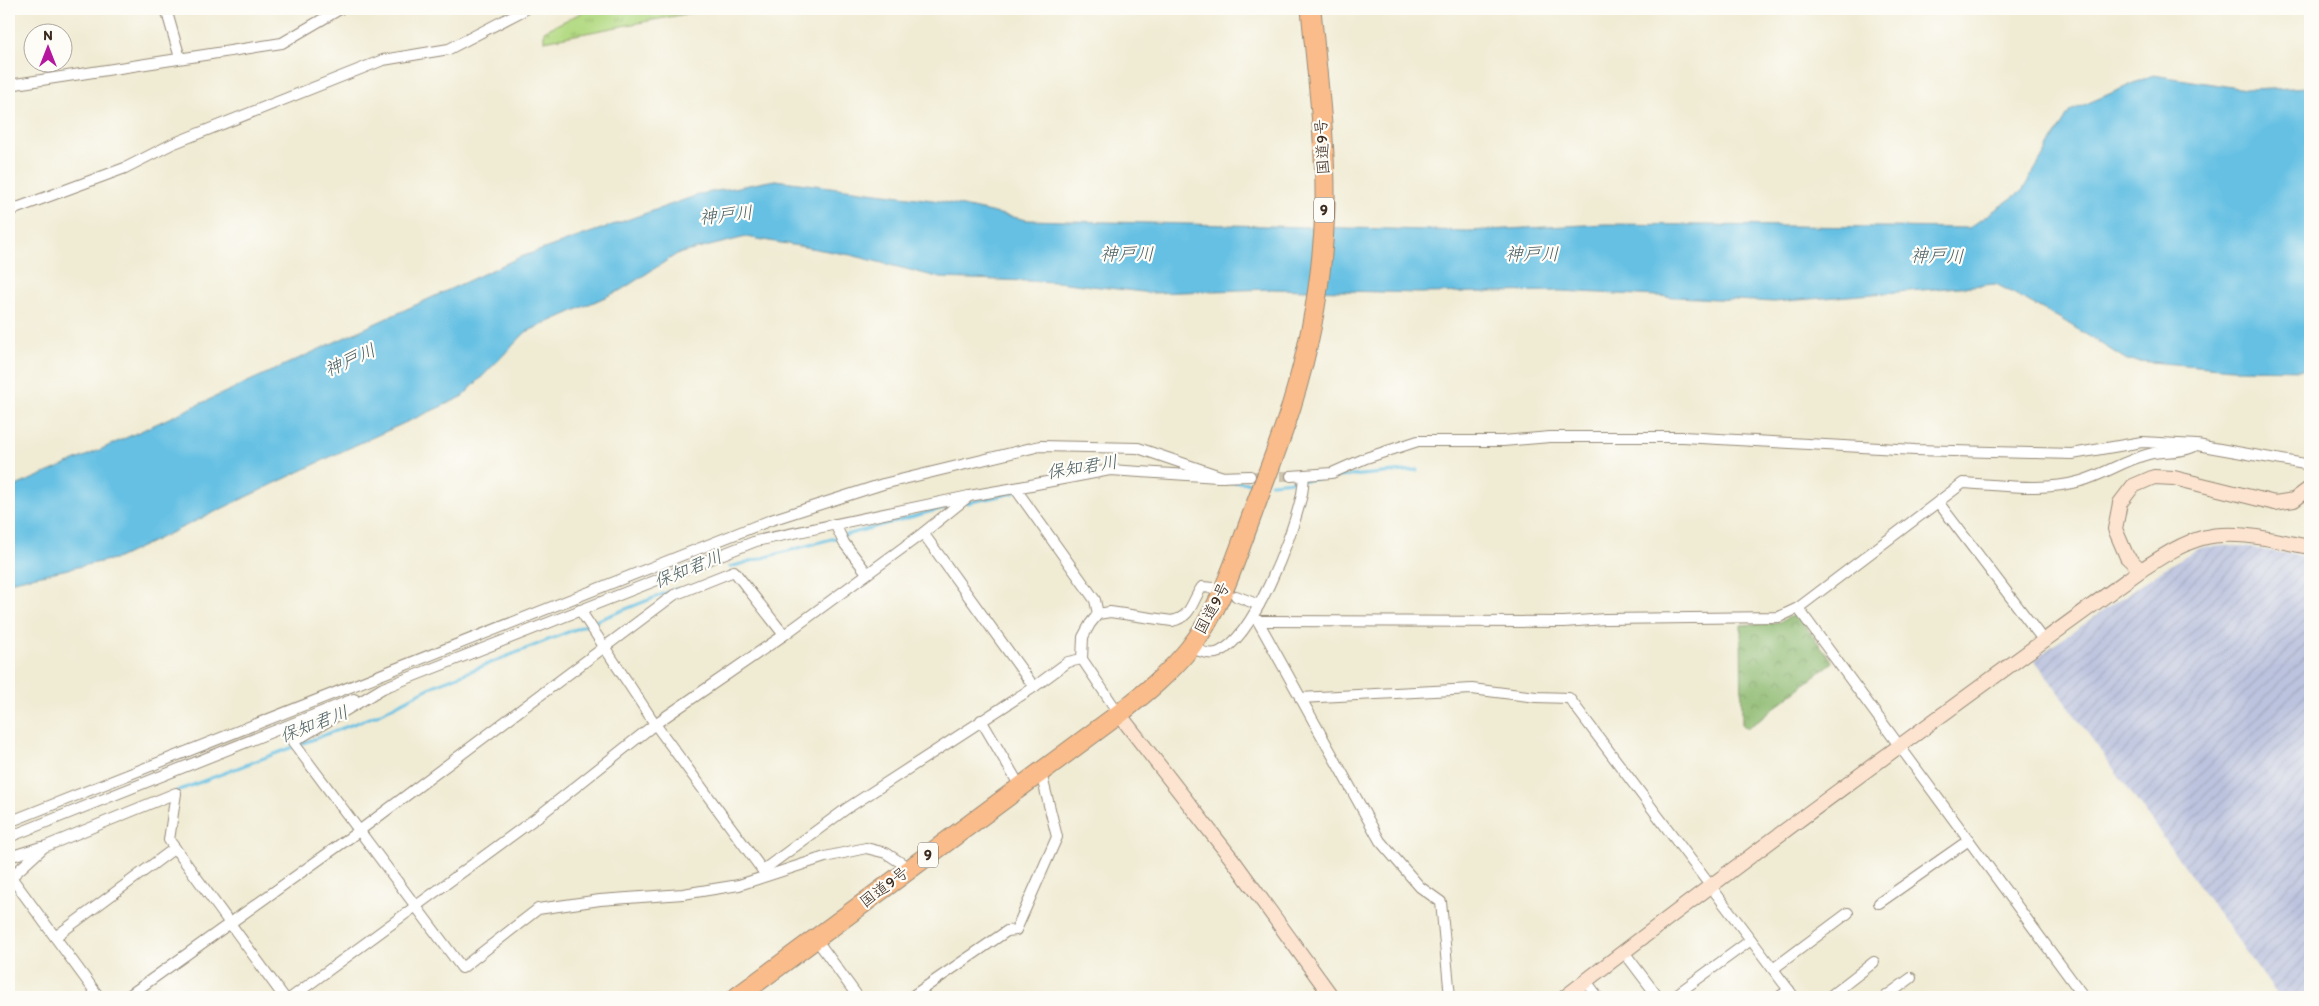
<svg xmlns="http://www.w3.org/2000/svg" width="2319" height="1006" font-family="Itim,'Klee One',sans-serif">
	<style>
		.industrial { fill: url(#industrial-furrows) }
		.forest { fill: url(#forest-crowns); stroke: #647248 }
		.park { fill: url(#park-tufts); stroke: #778250 }
		.water { fill: #65c0e3; stroke: #507580 }
		.lines { fill: none; stroke-linecap: round; stroke-linejoin: round }
		.stream { stroke: #65c0e3; stroke-width: 3 }
		.street-tunnel { stroke: #ccc4af; stroke-width: 10; stroke-dasharray: 10 5; stroke-linecap: butt }
		.street-casing { stroke: #968a78; stroke-width: 12 }
		.secondary-casing { stroke: #968a78; stroke-width: 16 }
		.highway-casing { stroke: #968a78; stroke-width: 21 }
		.street { stroke: #fff; stroke-width: 10 }
		.secondary { stroke: #fde4d0; stroke-width: 14 }
		.highway { stroke: #f9bc8a; stroke-width: 19 }
		.labels { text-anchor: middle; dominant-baseline: central; stroke-width: 4.5; stroke-linejoin: round; paint-order: stroke }
		.shield { fill: #fdfcf7; stroke: #75695f; stroke-width: 1 }
		.shield-label { font-size: 15px; font-weight: bold; fill: #3b2a1e }
		.street-label { font-size: 16px; fill: #3b2a1e; stroke: #fdfcf7 }
		.water-label { font-size: 18px; font-style: italic; fill: #4a5e63; stroke: #fdfcf7 }
	</style>
	<defs>
		<pattern id="industrial-furrows" width="10" height="10" patternUnits="userSpaceOnUse" patternTransform="scale(1.25)"><rect width="10" height="10" fill="#bcc3de"/><path d="M-1 1l2-2M0 10L10 0M9 11l2-2" fill="none" stroke="#a2a8be"/></pattern>
		<pattern id="forest-crowns" width="20" height="18" patternUnits="userSpaceOnUse" patternTransform="scale(1.25)"><rect width="20" height="18" fill="#8eba71"/><path d="M2 6a3 3 0 1 1 6 0M12 15a3 3 0 1 1 6 0" fill="none" stroke="#75975c"/></pattern>
		<pattern id="park-tufts" width="24" height="20" patternUnits="userSpaceOnUse" patternTransform="scale(1.25)"><rect width="24" height="20" fill="#b3da83"/><path d="M3 7l-1-3M5 7V3M7 7l1-3M15 17l-1-3M17 17v-4M19 17l1-3" fill="none" stroke="#9bbb71"/></pattern>
	</defs>
	<rect width="100%" height="100%" fill="#fdfcf7"/>
	<filter id="ink" filterUnits="userSpaceOnUse"><feTurbulence type="fractalNoise" baseFrequency=".02" numOctaves="2"/><feDisplacementMap in="SourceGraphic" scale="10" xChannelSelector="R" yChannelSelector="G"/><feConvolveMatrix kernelMatrix="1 2 1 2 8 2 1 2 1" color-interpolation-filters="sRGB"/></filter>
	<filter id="wash" filterUnits="userSpaceOnUse"><feTurbulence type="fractalNoise" baseFrequency=".0096" numOctaves="4" result="noise"/><feDisplacementMap in="SourceGraphic" scale="20" xChannelSelector="R" yChannelSelector="G"/><feGaussianBlur stdDeviation="1.12" result="paint"/><feColorMatrix in="noise" values="0 0 0 0 0 0 0 0 0 0 0 0 0 0 0 0 0 1.4 0 .05"/><feComposite in="paint" operator="in"/></filter>
	<g filter="url(#wash)">
		<rect width="100%" height="100%" fill="#f0ebd3"/>
		<polygon class="industrial" points="2230,545 2310,557 2310,997 2279,997 2034,659 2165,568 2197,549"/>
		<polygon class="forest" points="1796,614 1833,662 1747,729 1742,724 1741,625 1779,622"/>
		<polygon class="park" points="589,9 711,9 544,41 544,31"/>
		<polygon class="water" points="2153,75 2252,90 2310,87 2310,370 2232,369 2127,360 2061,319 1996,284 1774,302 1561,291 1419,293 1272,289 1151,293 1058,282 941,278 851,255 746,237 677,254 621,290 526,332 462,397 349,448 118,558 9,582 9,489 95,452 518,258 701,194 775,180 940,201 1027,220 1468,231 1605,224 1969,228 2022,191 2070,111"/>
		<g class="lines">
			<g class="stream">
				<polyline points="1208,481 1257,483"/>
				<polyline points="1271,483 1417,470"/>
				<polyline points="967,503 1014,493"/>
				<polyline points="730,567 951,506"/>
				<polyline points="177,791 377,715 433,686 676,589"/>
			</g>
		</g>
	</g>
	<g filter="url(#ink)">
		<g class="lines">
			<polyline class="street-tunnel" points="1250,476 1291,476"/>
			<g class="street-casing">
				<g id="street">
					<polyline points="166,9 180,58"/>
					<polyline points="9,85 282,43 340,9"/>
					<polyline points="9,211 125,168 172,144 383,60 449,49 526,9"/>
					<polyline points="1291,476 1332,473 1366,458 1418,441 1503,441 1550,437 1683,437 1915,450 2072,454 2142,442 2197,445 2310,465"/>
					<polyline points="1015,488 1110,470 1218,477 1250,476"/>
					<polyline points="1938,502 2044,641"/>
					<polyline points="835,524 844,543 867,573"/>
					<polyline points="923,533 1034,687 1068,662 1082,659"/>
					<polyline points="1236,596 1259,605"/>
					<polyline points="1798,608 2084,997"/>
					<polyline points="580,610 655,724 766,875"/>
					<path d="M1253,618L1258,621L1564,622L1605,619L1779,617L1798,608L1963,483C2002,485 2043,492 2081,481C2105,474 2125,460 2149,454C2165,450 2177,454 2193,447"/>
					<polyline points="1258,621 1380,841 1420,887 1441,902 1450,997"/>
					<path d="M1190,648C1200,651 1210,656 1219,652C1254,637 1291,538 1300,502C1303,494 1303,484 1304,476"/>
					<polyline points="1300,698 1472,689 1536,697 1569,698 1794,997"/>
					<path d="M1119,714L1082,659L1083,637L1090,624L1098,614L1110,612L1172,621C1192,617 1191,602 1202,587L1214,588"/>
					<polyline points="981,720 1021,788"/>
					<polyline points="9,822 771,520 883,484 1040,446 1138,448 1223,477"/>
					<polyline points="9,837 354,699"/>
					<polyline points="9,857 41,847"/>
					<polyline points="909,868 886,853 866,848 825,857 739,885 683,894 600,900 538,909 462,968 293,742 383,688 756,541 969,496"/>
					<polyline points="763,870 846,809 1034,687"/>
					<polyline points="11,877 99,997"/>
					<polyline points="9,879 44,847 176,793 169,840 284,997"/>
					<polyline points="1879,903 1969,840"/>
					<polyline points="55,937 175,848"/>
					<polyline points="816,939 858,997"/>
					<polyline points="1624,952 1658,997"/>
					<polyline points="1773,969 1848,913"/>
					<polyline points="1586,981 1598,997"/>
					<polyline points="127,997 359,831 674,595 734,571 784,635"/>
					<polyline points="292,997 540,815 655,724 784,635 923,533 969,496 1015,488 1095,600 1098,614"/>
					<polyline points="911,997 1007,931 1016,930 1057,837 1041,773"/>
					<polyline points="1673,997 1751,940"/>
					<polyline points="1779,997 1789,990"/>
					<polyline points="1829,997 1874,962"/>
					<polyline points="1885,997 1911,978"/>
				</g>
			</g>
			<g class="secondary-casing">
				<g id="secondary">
					<polyline points="2141,570 2127,557 2115,529 2120,503 2133,486 2154,477 2174,478 2275,503 2294,500 2310,488"/>
					<polyline points="1119,714 1235,863 1332,997"/>
					<path d="M1565,997C1754,851 1947,711 2141,570C2160,558 2180,544 2202,538C2236,529 2277,541 2310,547"/>
				</g>
			</g>
			<g class="highway-casing">
				<path id="highway" d="M737,997L1119,714C1144,694 1169,674 1189,649C1220,611 1235,560 1252,515C1265,479 1280,443 1291,407C1311,343 1323,274 1325,207C1326,141 1317,75 1311,9"/>
			</g>
			<use href="#street" class="street"/>
			<use href="#secondary" class="secondary"/>
			<use href="#highway" class="highway"/>
		</g>
	</g>
	<g class="labels">
		<g class="shield">
			<rect x="1314" y="197.5" width="20" height="25" rx="4"/>
			<rect x="918" y="842.5" width="20" height="25" rx="4"/>
		</g>
		<g class="shield-label">
			<text x="1324" y="210">9</text>
			<text x="928" y="855">9</text>
		</g>
		<g class="street-label">
			<text transform="translate(1322 147) rotate(-93)">国道9号</text>
			<text transform="translate(1212 608) rotate(-62)">国道9号</text>
			<text transform="translate(884 887) rotate(-37)">国道9号</text>
		</g>
		<g class="water-label">
			<text transform="translate(726 215) rotate(-6)">神戸川</text>
			<text x="1127" y="254">神戸川</text>
			<text x="1532" y="254">神戸川</text>
			<text transform="translate(1937 256) rotate(1)">神戸川</text>
			<text transform="translate(350 360) rotate(-24)">神戸川</text>
			<text transform="translate(1082 467) rotate(-9)">保知君川</text>
			<text transform="translate(688 569) rotate(-22)">保知君川</text>
			<text transform="translate(314 724) rotate(-21)">保知君川</text>
		</g>
	</g>
	<rect width="2319" height="1006" fill="none" stroke="#fdfcf7" stroke-width="30"/>
	<g transform="translate(48 48)"><circle r="24" fill="#fdfcf7" stroke="#afa8a0"/>
	<path d="M0-4L9 19L0 12L-9 19Z" fill="#b5179e"/>
	<text y="-8" font-size="14" font-weight="bold" text-anchor="middle" fill="#3b2a1e">N</text>
	</g>
</svg>
